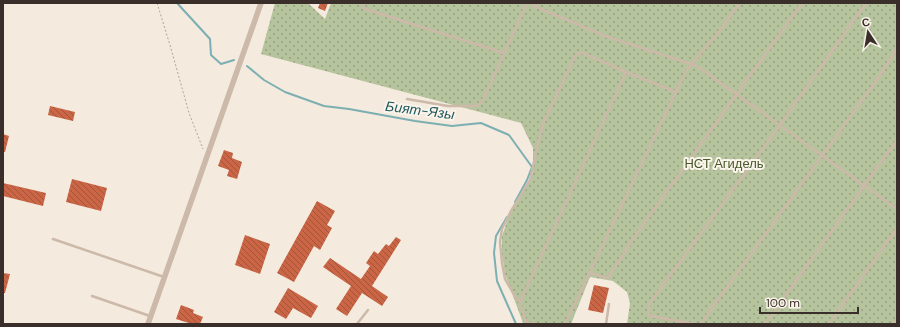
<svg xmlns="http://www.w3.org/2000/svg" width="900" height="327" font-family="'DM Sans',sans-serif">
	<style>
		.grass { fill: url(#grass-dots) }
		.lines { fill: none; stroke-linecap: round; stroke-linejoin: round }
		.stream { stroke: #7cafb2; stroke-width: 2 }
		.building { fill: url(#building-back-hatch) }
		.path { stroke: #b8a393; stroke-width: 1; stroke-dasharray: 2 2; stroke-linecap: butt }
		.lane { stroke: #ccb9a9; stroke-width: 2.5 }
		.street { stroke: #ccb9a9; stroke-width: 5.5 }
		.labels { text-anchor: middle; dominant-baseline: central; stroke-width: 4; stroke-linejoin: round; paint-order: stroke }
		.park-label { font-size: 13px; fill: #48592c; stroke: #fbf4eb }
		.water-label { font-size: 14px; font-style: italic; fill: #1d585d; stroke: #fbf4eb }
	</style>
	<defs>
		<pattern id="grass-dots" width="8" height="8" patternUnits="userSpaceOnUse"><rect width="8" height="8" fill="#b6c49d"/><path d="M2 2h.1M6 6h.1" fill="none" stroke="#95a080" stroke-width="1.8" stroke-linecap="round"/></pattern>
		<pattern id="building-back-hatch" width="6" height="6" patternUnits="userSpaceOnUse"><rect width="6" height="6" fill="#ca6645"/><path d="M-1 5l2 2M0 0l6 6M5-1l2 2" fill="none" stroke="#a5543a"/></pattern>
	</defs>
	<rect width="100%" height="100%" fill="#f4eade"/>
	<polygon class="grass" points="275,3 308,3 325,19 331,3 897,3 897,324 627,324 630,303 627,292 613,281 590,277 571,324 523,323 505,274 502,254 502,236 509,216 533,173 533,148 521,123 261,54"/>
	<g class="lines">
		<g class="stream">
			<polyline points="177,3 210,39 211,55 221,64 234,60"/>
			<polyline points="247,66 264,80 285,92 324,106 349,109 415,121 452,126 481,123 509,135 532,167 527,180 515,202"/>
			<polyline points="507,217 496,236 494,253 497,281 516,324"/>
		</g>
	</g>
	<g class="building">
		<polygon points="320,3 328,3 325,11 318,8"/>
		<polygon points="50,106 75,112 73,121 48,115"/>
		<polygon points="3,134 9,136 5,152 3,152"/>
		<polygon points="224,150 233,153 232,158 242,162 237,179 227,176 229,170 218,166"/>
		<polygon points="72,179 107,188 101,211 66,202"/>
		<polygon points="3,183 46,193 43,206 3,196"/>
		<polygon points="317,201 335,211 327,225 332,228 320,250 314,246 294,282 277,273"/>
		<polygon points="245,235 270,244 260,274 235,265"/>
		<polygon points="396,237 401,240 372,286 388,297 382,306 362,293 347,316 336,309 351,286 323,267 330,258 361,279 370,266 366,263 374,251 378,254 386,244 389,246"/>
		<polygon points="3,273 10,274 5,293 3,293"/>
		<polygon points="594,285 609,288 603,313 588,310"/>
		<polygon points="288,288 318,306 311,318 293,308 286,319 274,312"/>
		<polygon points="181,305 194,310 193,313 203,317 200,324 192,324 176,319"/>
	</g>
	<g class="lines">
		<polyline class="path" points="157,3 170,45 189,113 203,149"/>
		<g class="lane">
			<polyline points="363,3 365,9 504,53"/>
			<polyline points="531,3 534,6 605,36 697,66 897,209"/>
			<polyline points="407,99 448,106 477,106 483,100 527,3"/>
			<polyline points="53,239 164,277"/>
			<polyline points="590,273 608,278 635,236 802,3"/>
			<polyline points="92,296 150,316"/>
			<polyline points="520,302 516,298 505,279 502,263 500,242 502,229 511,211 530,180 537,148 543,124 575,56 579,53 583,53 626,72"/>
			<polyline points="357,324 368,310"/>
			<polyline points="535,324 526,322 520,302 626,72 676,92"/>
			<polyline points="565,324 686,71 717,34 740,3"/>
			<polyline points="606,324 609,304"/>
			<polyline points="695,324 650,316 648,311 650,303 780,125 866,3"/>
			<polyline points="701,324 712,308 881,74 897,48"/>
			<polyline points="765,324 897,140"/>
			<polyline points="829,324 897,228"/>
			<polyline points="893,324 897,319"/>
		</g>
		<polyline class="street" points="148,324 261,3"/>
	</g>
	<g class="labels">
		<g class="park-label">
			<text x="724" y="163">НСТ Агидель</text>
		</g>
		<g class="water-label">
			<text transform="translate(420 110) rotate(7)">Бият-Язы</text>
		</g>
	</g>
	<rect width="900" height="327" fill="none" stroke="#392e29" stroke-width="8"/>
	<g transform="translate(868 32) rotate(348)" stroke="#fbf4eb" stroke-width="3" paint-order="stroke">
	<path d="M0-3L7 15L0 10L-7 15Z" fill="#392e29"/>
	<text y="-6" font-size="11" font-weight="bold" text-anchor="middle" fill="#392e29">С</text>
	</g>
	<path d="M760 307v6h98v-6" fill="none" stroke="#392e29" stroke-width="2"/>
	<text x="766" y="307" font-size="12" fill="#392e29" stroke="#fbf4eb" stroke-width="3" paint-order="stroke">100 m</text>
</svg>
